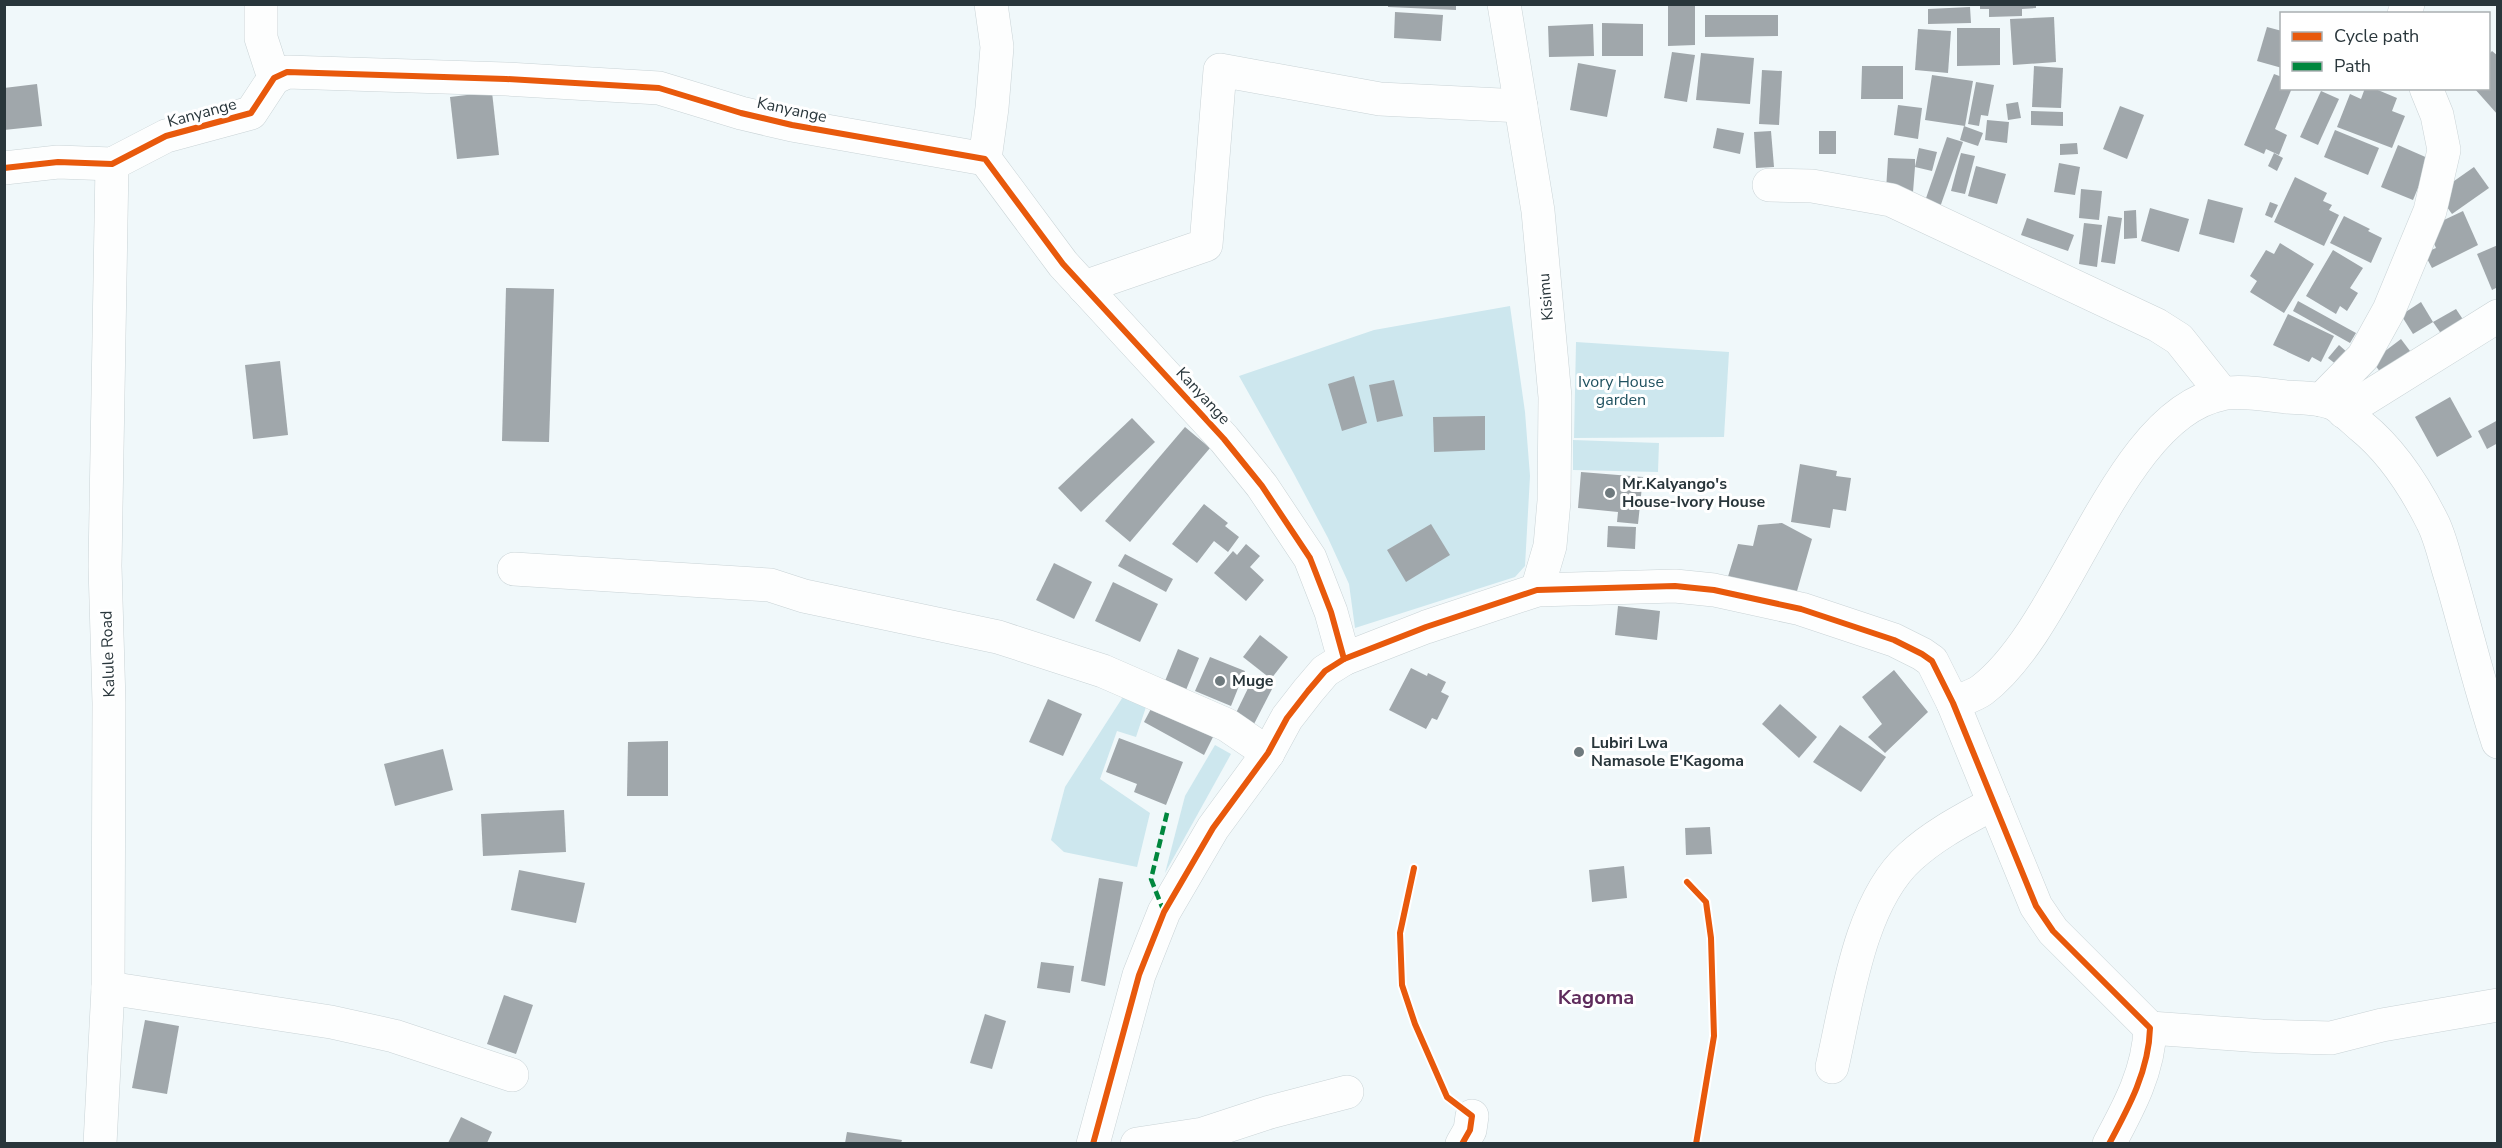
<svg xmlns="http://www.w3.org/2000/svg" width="2502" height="1148" font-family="'Nunito Sans',sans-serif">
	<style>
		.green { fill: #cde7ee }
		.building { fill: #a0a7ab }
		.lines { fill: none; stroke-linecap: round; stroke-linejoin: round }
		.minor-casing { stroke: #c9d3d6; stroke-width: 34 }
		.minor { stroke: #fdfefe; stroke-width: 33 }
		.quiet { stroke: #00873e; stroke-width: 4.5; stroke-dasharray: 9 4.5; stroke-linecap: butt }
		.cycleway-casing { stroke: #fff; stroke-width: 10 }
		.cycleway { stroke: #e8590c; stroke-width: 6 }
		.poi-dot { fill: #6f7a7e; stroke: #fff; stroke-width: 2 }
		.labels { text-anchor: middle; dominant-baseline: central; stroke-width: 6; stroke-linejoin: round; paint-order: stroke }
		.street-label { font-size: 16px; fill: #29363b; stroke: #fff }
		.park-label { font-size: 16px; fill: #1f515f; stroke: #fff }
		.poi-label { font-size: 16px; font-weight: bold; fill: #29363b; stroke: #fff; text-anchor: start }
		.quarter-label { font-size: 20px; font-weight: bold; fill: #5f2c5c; stroke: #fff }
	</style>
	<rect width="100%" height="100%" fill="#f0f8fa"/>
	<g class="green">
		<polygon points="1510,306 1525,412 1530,476 1525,566 1515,577 1355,628 1349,584 1328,538 1294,474 1239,376 1374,330"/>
		<polygon points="1576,342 1729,352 1724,437 1574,438"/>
		<polygon points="1573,440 1659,443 1658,472 1573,470"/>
		<polygon points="1128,689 1148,701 1136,737 1117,731 1100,779 1150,813 1137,867 1064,852 1051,840 1065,787"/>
		<polygon points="1215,745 1231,754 1165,873 1185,796"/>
	</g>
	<g class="building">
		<polygon points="1388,4 1456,4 1456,10 1388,7"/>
		<polygon points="1668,4 1695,4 1695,45 1668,46"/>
		<polygon points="1980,4 2036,4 2036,8 2022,9 2022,16 1989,17 1989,9 1980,9"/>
		<polygon points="1970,7 1971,23 1928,24 1928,9"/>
		<polygon points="1395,12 1443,15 1441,41 1394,38"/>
		<polygon points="1705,15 1778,15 1778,36 1705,37"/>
		<polygon points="2054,17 2056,62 2013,65 2010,19"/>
		<polygon points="1602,23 1643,24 1643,56 1602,56"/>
		<polygon points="1593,24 1594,56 1549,57 1548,26"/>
		<polygon points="2267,27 2282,31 2282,68 2257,61"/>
		<polygon points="1957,28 2000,28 2000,65 1957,66"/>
		<polygon points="1918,29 1951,31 1948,73 1915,70"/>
		<polygon points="2492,51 2498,56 2498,115 2474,88 2488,88 2488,55"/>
		<polygon points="1672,52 1695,55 1687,102 1664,98"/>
		<polygon points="1701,53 1754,58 1750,104 1696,100"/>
		<polygon points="1578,63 1616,70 1607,117 1570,110"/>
		<polygon points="1862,66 1903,66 1903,99 1861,99"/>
		<polygon points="2034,66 2063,68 2061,108 2032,107"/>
		<polygon points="1762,70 1782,71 1779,125 1759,124"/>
		<polygon points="2274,74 2282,77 2282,88 2292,88 2275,129 2287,135 2279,155 2266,149 2264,154 2244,145"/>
		<polygon points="1932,75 1973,81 1965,126 1925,120"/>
		<polygon points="1976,82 1994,85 1988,116 1981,115 1979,126 1968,124"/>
		<polygon points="37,84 42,126 4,130 4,88"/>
		<polygon points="2365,88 2373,88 2397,98 2392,111 2405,116 2392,148 2337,127 2350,94 2361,99"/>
		<polygon points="2321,91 2339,99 2318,145 2300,137"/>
		<polygon points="492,92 499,155 457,159 450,97"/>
		<polygon points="2018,102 2021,118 2008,120 2006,104"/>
		<polygon points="1898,105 1922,108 1918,139 1894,135"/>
		<polygon points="2120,106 2144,115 2127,159 2103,149"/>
		<polygon points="2031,111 2063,112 2063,126 2031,125"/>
		<polygon points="1987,120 2009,122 2007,143 1985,140"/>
		<polygon points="1964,126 1983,133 1978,146 1960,140"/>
		<polygon points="1717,128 1744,133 1740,154 1713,148"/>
		<polygon points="2335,130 2379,148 2368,175 2324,157"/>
		<polygon points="1771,131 1774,167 1756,168 1754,132"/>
		<rect x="1819" y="131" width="17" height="23"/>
		<polygon points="1947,137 1963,142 1939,210 1924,204"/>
		<polygon points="2077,143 2078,154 2060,155 2060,144"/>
		<polygon points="2398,145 2430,159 2413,200 2381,187"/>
		<polygon points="1919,148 1937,152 1932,171 1915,167 1913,192 1886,190 1888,158 1915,159 1915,167"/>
		<polygon points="1961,153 1975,156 1965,194 1951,191"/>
		<polygon points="2274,153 2283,158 2277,171 2268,166"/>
		<polygon points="2059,163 2080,167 2075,195 2054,192"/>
		<polygon points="1976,166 2006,174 1997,204 1968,196"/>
		<polygon points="2474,167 2489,188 2452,214 2437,193"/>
		<polygon points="2295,177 2327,193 2323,201 2332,205 2329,210 2339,215 2324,246 2274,222"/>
		<polygon points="2081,189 2102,191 2099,220 2079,218"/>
		<polygon points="2208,199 2243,208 2234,243 2199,234"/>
		<polygon points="2270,202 2278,205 2272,218 2265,215"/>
		<polygon points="2150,208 2189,219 2179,252 2141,241"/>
		<polygon points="2136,210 2137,238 2124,239 2124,211"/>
		<polygon points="2463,211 2478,245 2432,268 2424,253 2436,248 2427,228"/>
		<polygon points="2108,216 2122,218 2115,264 2101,262"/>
		<polygon points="2344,216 2370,229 2368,231 2382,238 2371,263 2330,243"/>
		<polygon points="2027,218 2074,235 2068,251 2021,235"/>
		<polygon points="2084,223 2102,225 2097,267 2079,264"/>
		<polygon points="2280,243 2314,264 2284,313 2250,292 2257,281 2250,276 2266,250 2274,254"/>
		<polygon points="2498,245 2498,287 2492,290 2477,254"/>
		<polygon points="2333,250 2363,268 2350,288 2358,293 2347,311 2340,306 2336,314 2306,296"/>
		<polygon points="506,288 554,289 549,442 502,441"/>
		<polygon points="2298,301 2356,333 2350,343 2293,311"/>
		<polygon points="2421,302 2433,322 2413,334 2401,315"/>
		<polygon points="2456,309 2464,321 2442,335 2433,322"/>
		<polygon points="2288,314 2334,336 2321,362 2312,357 2309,362 2273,345"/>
		<polygon points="2401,339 2410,351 2381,373 2372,361"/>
		<polygon points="2339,345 2348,353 2337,365 2328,358"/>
		<polygon points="280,361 288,435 253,439 245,365"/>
		<polygon points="1354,376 1367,423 1342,431 1328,384"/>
		<polygon points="1394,380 1403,416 1377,422 1369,385"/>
		<polygon points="2450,397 2472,437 2437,457 2415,417"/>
		<polygon points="1485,416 1485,450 1434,452 1433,417"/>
		<polygon points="1132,418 1155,442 1081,512 1058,488"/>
		<polygon points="2498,420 2498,443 2487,449 2478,431"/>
		<polygon points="1185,427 1210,448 1130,542 1105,521"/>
		<polygon points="1800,464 1837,471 1836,476 1851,478 1846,511 1833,509 1830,528 1791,522"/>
		<polygon points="1581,472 1643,477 1638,524 1617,522 1618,512 1578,508"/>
		<polygon points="1204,504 1228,523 1225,526 1239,537 1228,552 1214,541 1197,563 1172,544"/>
		<polygon points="1782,523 1812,539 1793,605 1726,583 1738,544 1753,546 1758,525"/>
		<polygon points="1431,524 1450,555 1406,582 1387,550"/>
		<polygon points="1608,526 1636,527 1635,549 1607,547"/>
		<polygon points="1246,544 1260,556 1250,567 1264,580 1246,601 1214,573 1233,551 1237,555"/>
		<polygon points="1125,554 1173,579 1166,592 1118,566"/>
		<polygon points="1054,563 1092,582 1074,619 1036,600"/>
		<polygon points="1113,582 1158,604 1140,642 1095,621"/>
		<polygon points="1618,606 1660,611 1657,640 1615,635"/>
		<polygon points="1260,635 1288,657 1271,679 1243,657"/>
		<polygon points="1178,649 1199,658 1186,690 1165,681"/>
		<polygon points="1210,657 1245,671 1231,706 1195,691"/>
		<polygon points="1411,668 1427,676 1428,673 1446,682 1441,692 1449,696 1437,720 1432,718 1426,729 1389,710"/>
		<polygon points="1894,670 1928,712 1885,753 1868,737 1882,724 1862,697"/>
		<polygon points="1252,680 1272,689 1254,724 1235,715"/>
		<polygon points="1048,699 1082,714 1063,756 1029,742"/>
		<polygon points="1780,704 1817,737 1799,758 1762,724"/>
		<polygon points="1153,705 1213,737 1204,755 1144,722"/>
		<polygon points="1840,725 1886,757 1861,792 1813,762"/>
		<polygon points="1119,738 1183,762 1166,805 1134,792 1137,784 1106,772"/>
		<polygon points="668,741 668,796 627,796 628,742"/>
		<polygon points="443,749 453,790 395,806 384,764"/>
		<polygon points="564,810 566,852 483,856 481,814"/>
		<polygon points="1710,827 1712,854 1686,855 1685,828"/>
		<polygon points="1624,866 1627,898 1592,902 1589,870"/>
		<polygon points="519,870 585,883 576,923 511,910"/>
		<polygon points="1099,878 1123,882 1105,986 1081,981"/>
		<polygon points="1041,962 1074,966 1070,993 1037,988"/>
		<polygon points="504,995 533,1005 516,1054 487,1044"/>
		<polygon points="985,1014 1006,1021 992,1069 970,1063"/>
		<polygon points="145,1020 179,1026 167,1094 132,1088"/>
		<polygon points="461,1117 492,1132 487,1143 448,1143"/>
		<polygon points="847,1132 902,1140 901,1143 845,1143"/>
	</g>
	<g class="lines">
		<g class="minor-casing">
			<g id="minor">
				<polyline points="261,4 261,38 274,78"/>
				<polyline points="1504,4 1538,211 1555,397 1554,501 1550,546 1537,590"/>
				<polyline points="2404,14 2408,4"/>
				<polyline points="985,159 992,108 997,47 991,4"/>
				<polyline points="4,168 58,162 112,164 166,136 251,113 274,78 287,72 506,79 659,88 741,113 792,125 985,159 1063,264 1224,439 1262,486 1310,558 1331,612 1344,659"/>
				<polyline points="1769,185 1812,186 1891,200 2157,325 2179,339 2222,393"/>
				<polyline points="1084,287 1206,245 1220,70 1380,99 1521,106"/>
				<polyline points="2321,400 2363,357 2389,310 2430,211 2444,150 2437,115 2426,88"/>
				<polyline points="2344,412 2498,316"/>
				<polyline points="514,569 770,585 804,596 998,637 1103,671 1227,725 1268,753"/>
				<path d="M1953,703C1962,699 1974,696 1982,690C2067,626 2117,414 2222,394C2239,390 2268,395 2286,397C2302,398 2322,397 2336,405C2345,411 2353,419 2361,426C2392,451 2414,485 2432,521C2441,538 2445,560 2451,578C2467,633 2480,688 2498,742"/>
				<polyline points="108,988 331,1022 394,1036 512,1075"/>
				<polyline points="2150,1028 2262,1036 2331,1038 2382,1025 2498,1005"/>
				<path d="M1832,1067C1847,1002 1859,903 1910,857C1935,834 1965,819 1994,803"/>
				<polyline points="100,1144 108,988 109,703 105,566 112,164"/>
				<path d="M1093,1144L1139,975L1164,912L1213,828L1268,753L1287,718L1308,691L1325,671L1344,659L1426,627L1537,590L1675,586L1714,590L1801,609L1894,640L1922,654L1932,661L1953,703L2036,906L2053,931L2150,1028C2149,1070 2129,1107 2109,1144"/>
				<polyline points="1137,1144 1203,1134 1270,1112 1347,1092"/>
				<polyline points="1462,1144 1470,1130 1472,1116"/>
			</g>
		</g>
		<use href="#minor" class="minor"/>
		<polyline class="quiet" points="1164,912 1151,879 1168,809"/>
		<g class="cycleway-casing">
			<g id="cycleway">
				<polyline points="4,168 58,162 112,164 166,136 251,113 274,78 287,72 506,79 659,88 741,113 792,125 985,159 1063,264 1224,439 1262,486 1310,558 1331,612 1344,659"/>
				<polyline points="1414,868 1400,933 1402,985 1415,1024 1447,1097 1472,1116 1470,1130 1462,1144"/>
				<polyline points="1687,882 1706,902 1711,938 1714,1036 1696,1144"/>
				<path d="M1093,1144L1139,975L1164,912L1213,828L1268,753L1287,718L1308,691L1325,671L1344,659L1426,627L1537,590L1675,586L1714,590L1801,609L1894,640L1922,654L1932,661L1953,703L2036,906L2053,931L2150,1028C2149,1070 2129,1107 2109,1144"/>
			</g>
		</g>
		<use href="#cycleway" class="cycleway"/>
	</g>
	<g class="poi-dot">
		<circle cx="1610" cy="493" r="6"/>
		<circle cx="1220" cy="681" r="6"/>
		<circle cx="1579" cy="752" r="6"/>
	</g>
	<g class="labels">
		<g class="street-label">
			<text transform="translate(792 110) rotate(12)">Kanyange</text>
			<text transform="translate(202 113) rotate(-15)">Kanyange</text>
			<text transform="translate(1546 297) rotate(-95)">Kisimu</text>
			<text transform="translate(1203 396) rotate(47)">Kanyange</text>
			<text transform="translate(108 654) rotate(-92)">Kalule Road</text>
		</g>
		<g class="park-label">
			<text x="1621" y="382">Ivory House<tspan x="1621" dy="18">garden</tspan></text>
		</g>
		<g class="poi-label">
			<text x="1622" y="484">Mr.Kalyango's<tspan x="1622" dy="18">House-Ivory House</tspan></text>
			<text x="1232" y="681">Muge</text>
			<text x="1591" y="743">Lubiri Lwa<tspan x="1591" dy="18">Namasole E'Kagoma</tspan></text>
		</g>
		<g class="quarter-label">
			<text x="1596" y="997">Kagoma</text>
		</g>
	</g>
	<rect width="2502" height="1148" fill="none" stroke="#29363b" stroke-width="12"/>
	<rect x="2280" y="12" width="210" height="78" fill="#ffffff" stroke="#a9afb1" stroke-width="1.5"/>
	<rect x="2292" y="32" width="30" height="9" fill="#e8590c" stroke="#a9afb1" stroke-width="1.5"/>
	<text x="2334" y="42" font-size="18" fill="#29363b">Cycle path</text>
	<rect x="2292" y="62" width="30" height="9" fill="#00873e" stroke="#a9afb1" stroke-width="1.5"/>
	<text x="2334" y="72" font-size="18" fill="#29363b">Path</text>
</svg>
